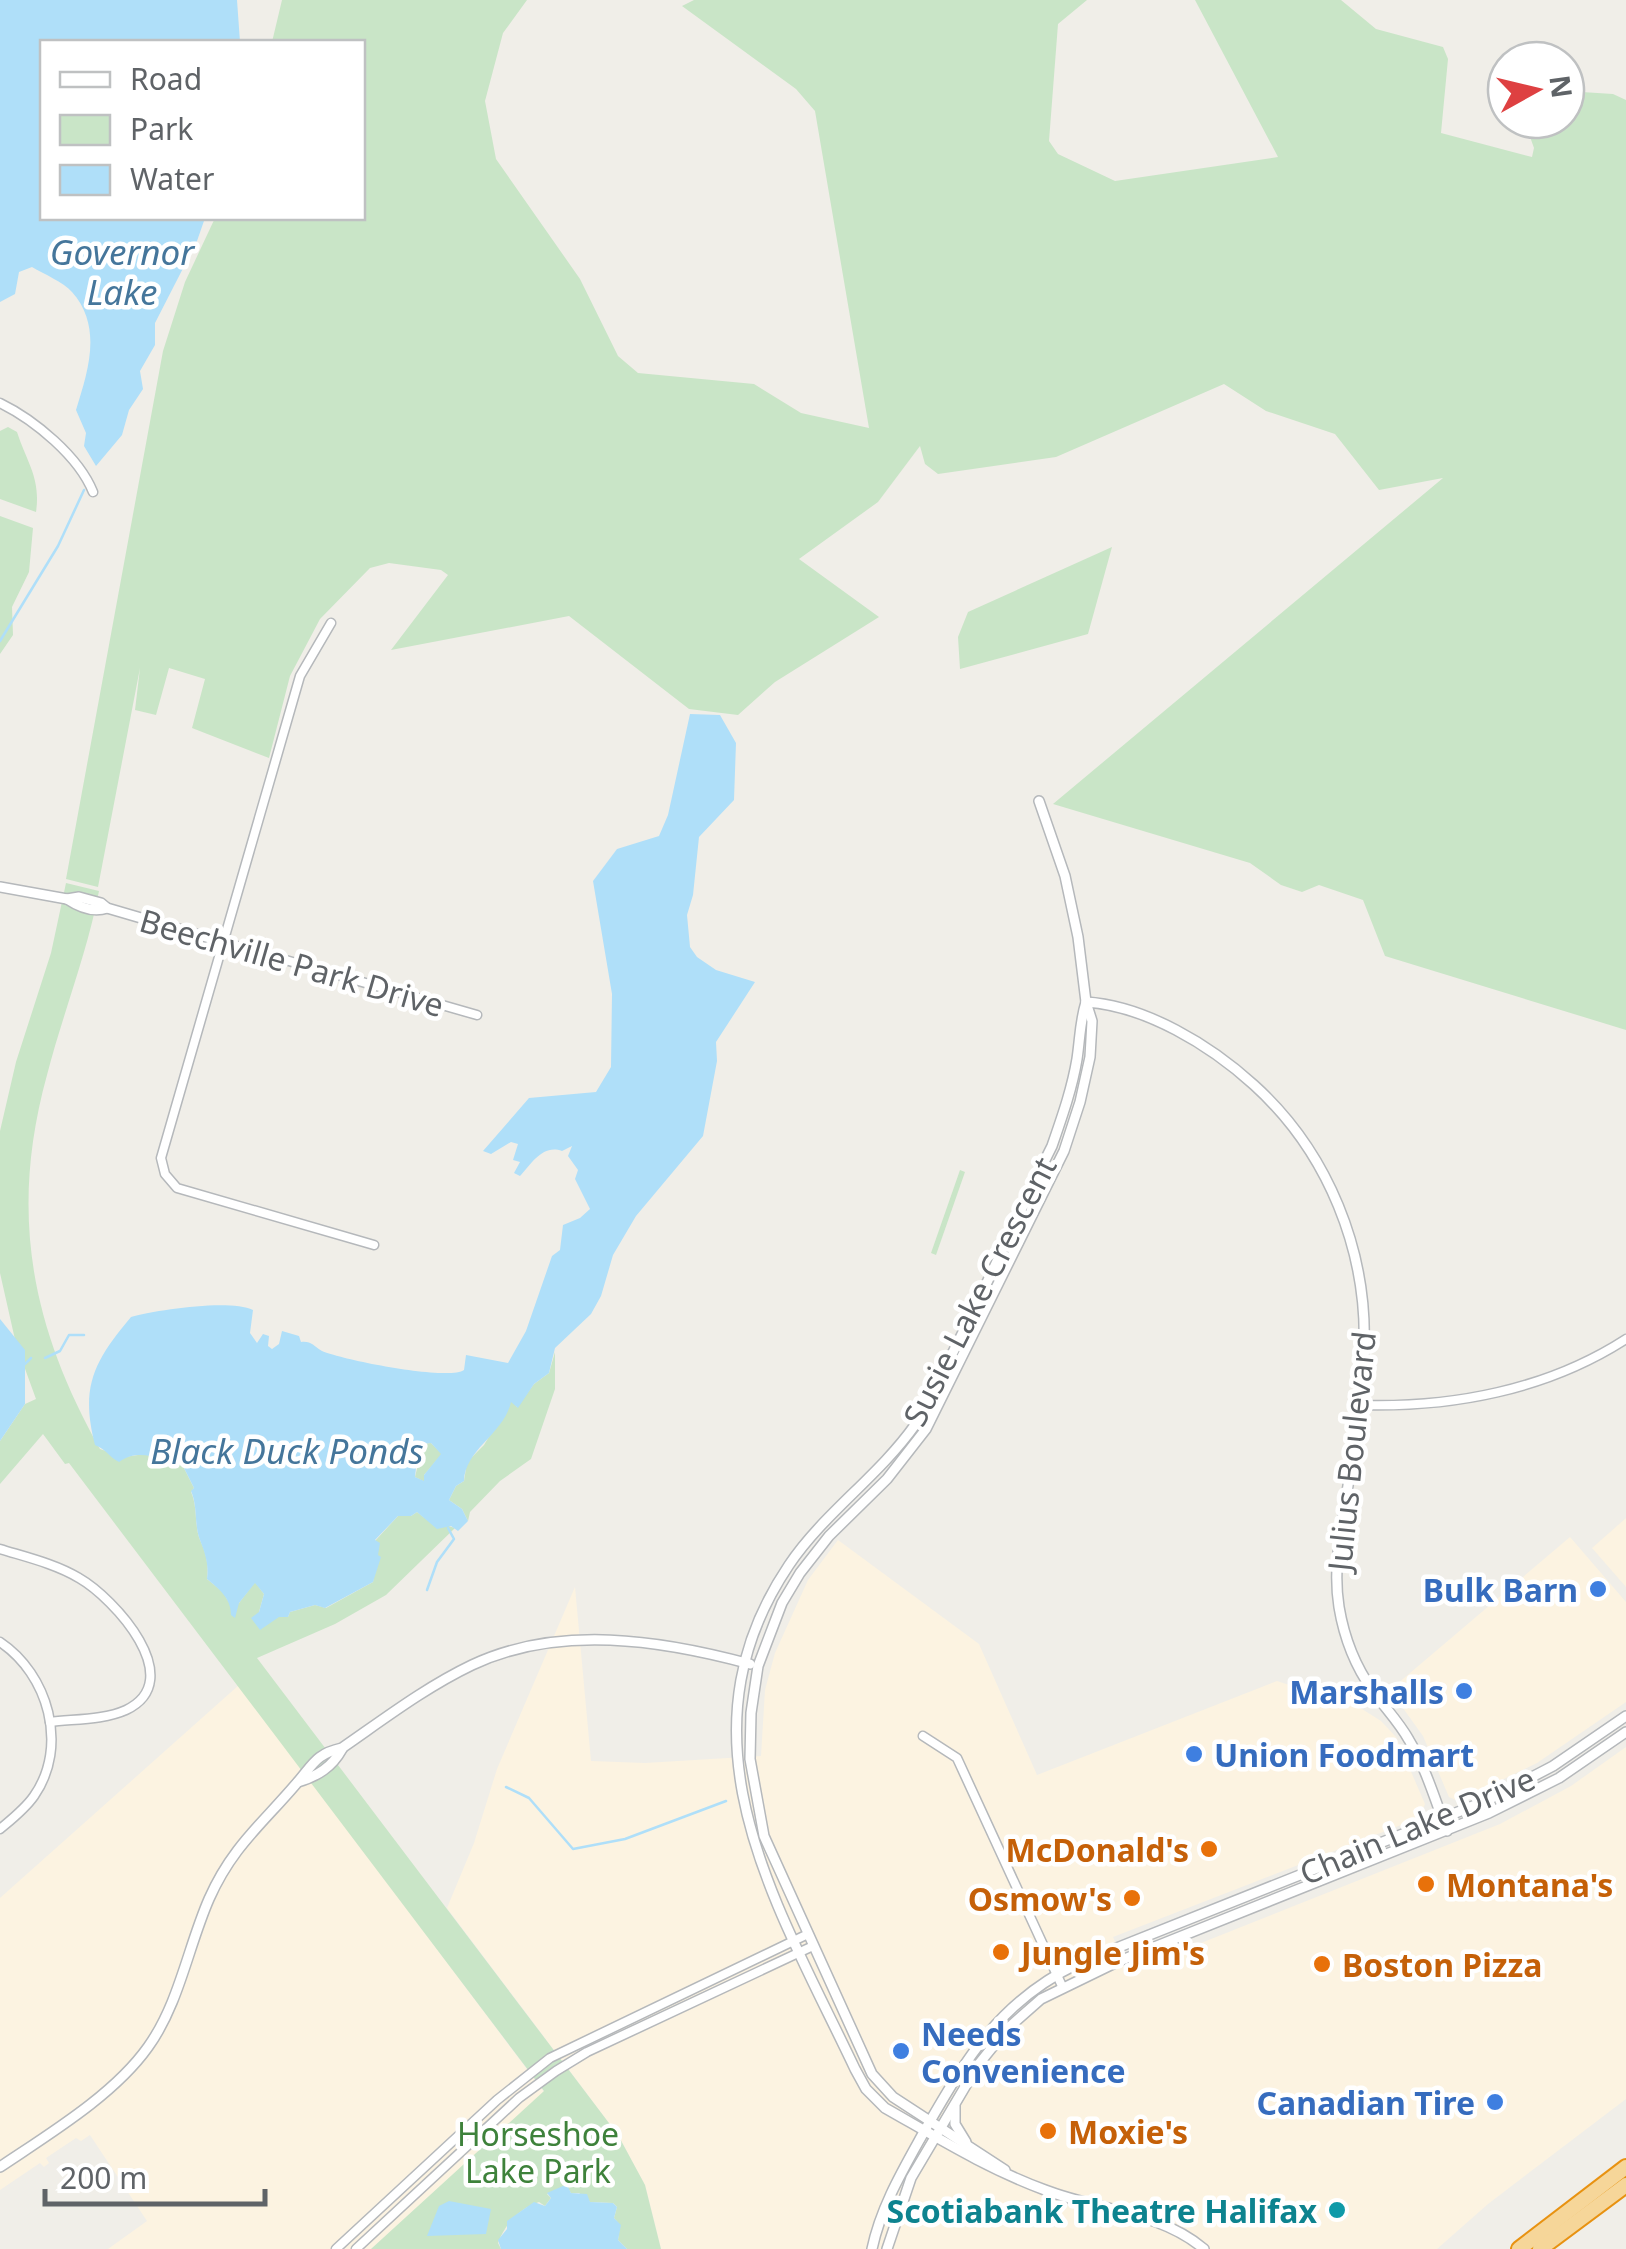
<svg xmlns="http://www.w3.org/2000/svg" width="1626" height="2249" font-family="'Noto Sans',sans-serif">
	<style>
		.commercial { fill: #fcf3e1 }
		.green { fill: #c9e5c7 }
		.water { fill: #afdff9; fill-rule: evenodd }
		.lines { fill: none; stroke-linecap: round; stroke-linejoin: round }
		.stream { stroke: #afdff9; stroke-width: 2.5 }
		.minor-casing { stroke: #b5b8bb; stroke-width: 11 }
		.tertiary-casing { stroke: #b5b8bb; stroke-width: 12 }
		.motorway-casing { stroke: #e89211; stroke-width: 18 }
		.minor { stroke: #fff; stroke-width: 8 }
		.tertiary { stroke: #fff; stroke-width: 9 }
		.motorway { stroke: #f6d699; stroke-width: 14 }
		.shop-dot { fill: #3f7fe0; stroke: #fff; stroke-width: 4 }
		.food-dot { fill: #e8710a; stroke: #fff; stroke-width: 4 }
		.culture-dot { fill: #0f9aa8; stroke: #fff; stroke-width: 4 }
		.labels { text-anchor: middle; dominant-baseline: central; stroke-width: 9; stroke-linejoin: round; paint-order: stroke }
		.street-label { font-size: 32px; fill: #5f6367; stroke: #fff }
		.shop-label { font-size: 32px; font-weight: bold; fill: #366cbe; stroke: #fff; text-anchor: end }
		.food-label { font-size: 32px; font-weight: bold; fill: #c56008; stroke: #fff; text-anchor: start }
		.park-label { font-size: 32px; fill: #3e823b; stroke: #fff }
		.culture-label { font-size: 32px; font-weight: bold; fill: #0d838f; stroke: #fff; text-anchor: end }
		.water-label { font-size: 35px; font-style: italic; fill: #45769b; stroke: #fff }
	</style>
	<rect width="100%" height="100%" fill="#f0eee8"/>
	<g class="commercial">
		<polygon points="1626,1518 1626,1587 1592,1548"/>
		<polygon points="1570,1537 1626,1602 1626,1702 1537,1763 1458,1801 1449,1797 1423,1736 1390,1690"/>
		<polygon points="838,1540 979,1644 1037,1775 1277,1681 1362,1709 1381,1721 1396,1737 1425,1804 1419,1818 1113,1937 1128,1972 1500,1824 1571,1786 1626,1747 1626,2099 1488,2204 1437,2249 661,2249 645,2185 618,2135 447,1908 474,1843 497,1769 575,1587 591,1761 645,1763 761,1756 765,1690 775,1653 808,1580"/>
		<polygon points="239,1685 544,2092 371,2249 108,2249 147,2221 90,2135 81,2141 76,2138 46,2158 49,2163 44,2167 40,2163 0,2190 0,1898"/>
	</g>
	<g class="green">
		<polygon points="282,0 527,0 503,33 485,101 496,159 580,279 618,356 638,373 754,384 801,413 869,428 815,111 796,89 682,6 694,0 1087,0 1058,24 1049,141 1058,154 1115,181 1278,157 1195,0 1341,0 1376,29 1443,47 1448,59 1441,133 1532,157 1534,148 1524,120 1566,120 1566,91 1613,94 1626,100 1626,1030 1385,956 1363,900 1319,885 1302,892 1281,885 1250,863 1053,804 1443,478 1379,490 1335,434 1266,411 1224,384 1056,457 938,474 925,464 920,446 878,502 799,559 879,617 775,682 738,715 689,709 569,616 391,650 448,575 441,570 389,563 370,568 320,619 290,676 269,758 192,728 205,679 169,668 156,715 135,710 140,668 98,887 66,879 163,351 185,282 215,218 362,218 362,42 272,42"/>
		<path d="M8,427L17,432C27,463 41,478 36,512L0,499V431Z"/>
		<polygon points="0,516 33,528 29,572 12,607 13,635 0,654"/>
		<polygon points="1112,547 1088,634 960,669 958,637 968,612"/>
		<path d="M66,883L99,891C87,954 63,1013 47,1075C9,1213 31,1326 100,1449L124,1457L145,1454L183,1466L194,1488L191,1492C198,1507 194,1525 200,1540C206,1553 209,1564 207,1579L223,1592L231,1606L239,1603L255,1582L264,1594L259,1612L288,1617L290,1612L315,1605L326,1608L373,1582L377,1556L375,1541L398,1516H411L417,1512L426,1519L455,1528L386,1595L335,1624L257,1658L618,2135L645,2185L661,2249H627L618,2240L620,2225L614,2218L617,2207L613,2203L590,2202L579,2193H571L567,2187L547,2194L551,2198L545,2206L539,2202C520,2208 505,2224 498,2243L501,2249H371L544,2091L69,1463L65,1464L43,1434L0,1484V1441L25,1404L36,1399L16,1344L0,1273V1131L16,1062L51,953Z"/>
		<polygon points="960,1170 965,1172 936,1255 931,1253"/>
		<polygon points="555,1352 555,1389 531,1459 500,1481 470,1512 468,1521 462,1509 449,1500 456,1486 464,1481 467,1462 484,1445 511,1400 517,1407 534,1384 549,1373"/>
		<polygon points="431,1443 442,1454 424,1475 425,1482 415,1477 423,1444"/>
	</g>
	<g class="water">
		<path d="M0,0H237L240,42H42V218H205L197,241L155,323V345L140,371L143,389L129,410L122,435L96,466L84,446L86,433L76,410C88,371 103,327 72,292C63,282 44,274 32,267L19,272L15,294L0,302Z"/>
		<path d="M690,714L720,715L736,743L734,800L699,837L693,895L687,915L690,947L697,957L716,970L755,982L716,1042L717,1061L703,1136L636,1216L613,1255L601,1296L591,1314L555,1348L549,1373L534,1384L518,1408L511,1402C504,1434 465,1449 464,1481L456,1486L449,1500L462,1509L468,1521L458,1531L451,1526L437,1529L417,1512L411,1516H398L375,1540L380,1543L378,1555L381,1557L373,1582L325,1608L315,1605L290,1612L288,1617H279L260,1630L251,1618L259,1612L264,1594L255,1583L239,1603L235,1618L231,1615C231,1598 219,1589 207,1579C209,1564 205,1553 200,1540C194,1525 198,1507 191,1491L194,1488L183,1466C161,1460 140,1447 119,1462C109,1457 107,1450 95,1445C80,1387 94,1361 131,1317C157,1310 229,1299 253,1310L250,1333L257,1343L263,1334L269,1336L268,1346L272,1349L279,1344L282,1331L299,1336L301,1342C312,1341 313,1346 322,1351C343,1360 448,1381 464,1370L466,1355L508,1363L526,1331L552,1256L560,1250L563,1225L580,1218L590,1209L575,1179L578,1170L568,1156L572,1146L562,1151C543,1144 532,1163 520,1176L514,1173L520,1162L513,1160L518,1144L511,1142L491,1154L483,1151L529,1098L596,1092L611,1067L612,994L593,881L617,849L659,836L668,815ZM431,1443L441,1454L424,1475V1481L415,1477L417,1459L423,1444Z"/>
		<polygon points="0,1319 25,1350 25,1404 0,1441"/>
		<polygon points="563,2186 568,2187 571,2193 587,2194 590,2202 613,2203 617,2207 614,2218 621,2225 618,2240 627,2249 501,2249 498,2240 507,2229 507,2221 534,2202 545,2206 551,2198 547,2193"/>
		<polygon points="449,2201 491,2209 486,2234 427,2236 439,2206"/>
	</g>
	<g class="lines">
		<g class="stream">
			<polyline points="0,641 58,546 84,490"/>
			<polyline points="45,1358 60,1351 69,1335 84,1335"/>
			<polyline points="25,1364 31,1358"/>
			<polyline points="427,1590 437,1562 454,1539 448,1528"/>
			<polyline points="506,1787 529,1798 573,1849 625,1839 726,1801"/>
		</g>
		<g class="minor-casing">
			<g id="minor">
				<path d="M0,403C35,420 79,457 93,492"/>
				<polyline points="331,623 300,676 161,1158 165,1174 177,1188 374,1245"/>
				<polyline points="223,942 477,1015"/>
				<path d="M1358,1405C1452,1408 1547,1390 1626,1339"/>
				<path d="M0,1549C26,1557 56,1564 79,1578C114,1598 189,1680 126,1710C104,1720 73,1719 50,1722"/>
				<path d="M0,1642C48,1674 69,1746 34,1796C25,1809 12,1819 0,1829"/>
				<polyline points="923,1736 957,1758 1062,1986"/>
				<polyline points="336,2249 497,2100 550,2058 808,1934"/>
				<polyline points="356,2249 519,2098 556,2071 587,2052 813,1946"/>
			</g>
		</g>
		<g class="tertiary-casing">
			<g id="tertiary">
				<polyline points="0,887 67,899 79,897 101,903 107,908 223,942"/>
				<path d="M67,899C79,907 93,913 107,908"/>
				<path d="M1086,1002C1080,1021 1080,1039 1077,1059C1072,1089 1062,1117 1052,1146C1017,1216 986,1288 950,1358C939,1380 929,1405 915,1425C878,1477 824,1513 789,1565C671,1740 778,1906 855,2069L866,2089L885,2108C938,2138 988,2169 1045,2190C1099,2211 1159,2211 1204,2249"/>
				<path d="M1086,1002C1146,1006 1210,1045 1254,1085C1328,1152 1368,1251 1364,1350C1363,1393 1354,1436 1349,1479C1343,1521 1332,1564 1339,1607C1344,1637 1355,1666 1373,1691C1385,1708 1399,1722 1409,1740C1426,1768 1435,1800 1447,1831"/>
				<path d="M298,1782C318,1776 332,1767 342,1749"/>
				<polyline points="955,2106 955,2124 966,2142"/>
				<path d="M0,2167C49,2134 114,2095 148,2047C179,2004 188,1947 209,1899C232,1847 262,1824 296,1784C313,1765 315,1754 342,1748C384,1719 426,1687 472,1665C559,1624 661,1640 750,1664"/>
				<polyline points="1005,2170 893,2097 872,2074 764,1836 750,1759 751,1713 758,1666 782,1603 800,1573 829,1536 887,1479 926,1429 1064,1151 1080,1102 1090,1057 1092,1021 1086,1002 1078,937 1065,876 1039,801"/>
				<path d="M872,2249C881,2206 904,2168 925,2130C967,2057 1000,2001 1079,1963L1488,1800L1553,1766L1626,1716"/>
				<polyline points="887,2249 911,2178 978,2065 1007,2029 1041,1999 1117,1962 1489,1813 1559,1778 1626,1732"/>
			</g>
		</g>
		<g class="motorway-casing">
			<g id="motorway">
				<polyline points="1519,2249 1626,2167"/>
				<polyline points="1540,2249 1626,2185"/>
			</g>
		</g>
		<use href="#minor" class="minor"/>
		<use href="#tertiary" class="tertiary"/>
		<use href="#motorway" class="motorway"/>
	</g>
	<g class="shop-dot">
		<circle cx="1598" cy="1589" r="10"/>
		<circle cx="1464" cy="1691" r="10"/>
		<circle cx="1194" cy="1754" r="10"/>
		<circle cx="901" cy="2051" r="10"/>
		<circle cx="1495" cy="2102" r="10"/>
	</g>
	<g class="food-dot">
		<circle cx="1209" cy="1849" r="10"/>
		<circle cx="1426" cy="1884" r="10"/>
		<circle cx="1132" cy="1898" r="10"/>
		<circle cx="1001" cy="1952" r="10"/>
		<circle cx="1322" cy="1964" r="10"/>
		<circle cx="1048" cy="2131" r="10"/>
	</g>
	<circle class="culture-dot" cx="1337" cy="2210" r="10"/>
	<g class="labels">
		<g class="street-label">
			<text transform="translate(292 962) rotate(16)">Beechville Park Drive</text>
			<text transform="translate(979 1291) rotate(-63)">Susie Lake Crescent</text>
			<text transform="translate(1351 1451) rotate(-84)">Julius Boulevard</text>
			<text transform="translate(1417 1825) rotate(-23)">Chain Lake Drive</text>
		</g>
		<g class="shop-label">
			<text x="1578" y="1589">Bulk Barn</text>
			<text x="1444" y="1691">Marshalls</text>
			<text x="1214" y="1754" text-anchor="start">Union Foodmart</text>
			<text x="921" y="2033" text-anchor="start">Needs<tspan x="921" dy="37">Convenience</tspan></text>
			<text x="1475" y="2102">Canadian Tire</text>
		</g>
		<g class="food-label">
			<text x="1189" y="1849" text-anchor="end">McDonald's</text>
			<text x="1446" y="1884">Montana's</text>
			<text x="1112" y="1898" text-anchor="end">Osmow's</text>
			<text x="1021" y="1952">Jungle Jim's</text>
			<text x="1342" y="1964">Boston Pizza</text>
			<text x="1068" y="2131">Moxie's</text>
		</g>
		<g class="park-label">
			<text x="538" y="2133">Horseshoe<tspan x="538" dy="37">Lake Park</tspan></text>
		</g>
		<g class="culture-label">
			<text x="1317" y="2210">Scotiabank Theatre Halifax</text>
		</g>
		<g class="water-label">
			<text x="122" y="251">Governor<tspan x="122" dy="40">Lake</tspan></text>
			<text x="287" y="1450">Black Duck Ponds</text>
		</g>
	</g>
	<rect x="40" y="40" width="325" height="180" fill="#ffffff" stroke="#bfc1c2" stroke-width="2.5"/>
	<rect x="60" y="72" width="50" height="15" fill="#ffffff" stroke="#bfc1c2" stroke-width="2.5"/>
	<text x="130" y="90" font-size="30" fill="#5f6367">Road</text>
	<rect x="60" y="115" width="50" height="30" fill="#c9e5c7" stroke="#bfc1c2" stroke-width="2.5"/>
	<text x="130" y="140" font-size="30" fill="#5f6367">Park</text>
	<rect x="60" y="165" width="50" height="30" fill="#afdff9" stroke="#bfc1c2" stroke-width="2.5"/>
	<text x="130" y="190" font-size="30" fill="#5f6367">Water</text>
	<g transform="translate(1536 90) rotate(82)"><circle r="48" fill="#ffffff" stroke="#bfc1c2" stroke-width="2.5"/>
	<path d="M0-8L18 38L0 25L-18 38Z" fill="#de4041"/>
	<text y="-15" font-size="28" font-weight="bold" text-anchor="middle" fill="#5f6367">N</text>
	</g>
	<path d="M45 2189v15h220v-15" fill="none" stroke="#5f6367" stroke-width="5"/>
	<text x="60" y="2189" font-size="30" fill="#5f6367" stroke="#ffffff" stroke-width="8" paint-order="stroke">200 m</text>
</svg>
